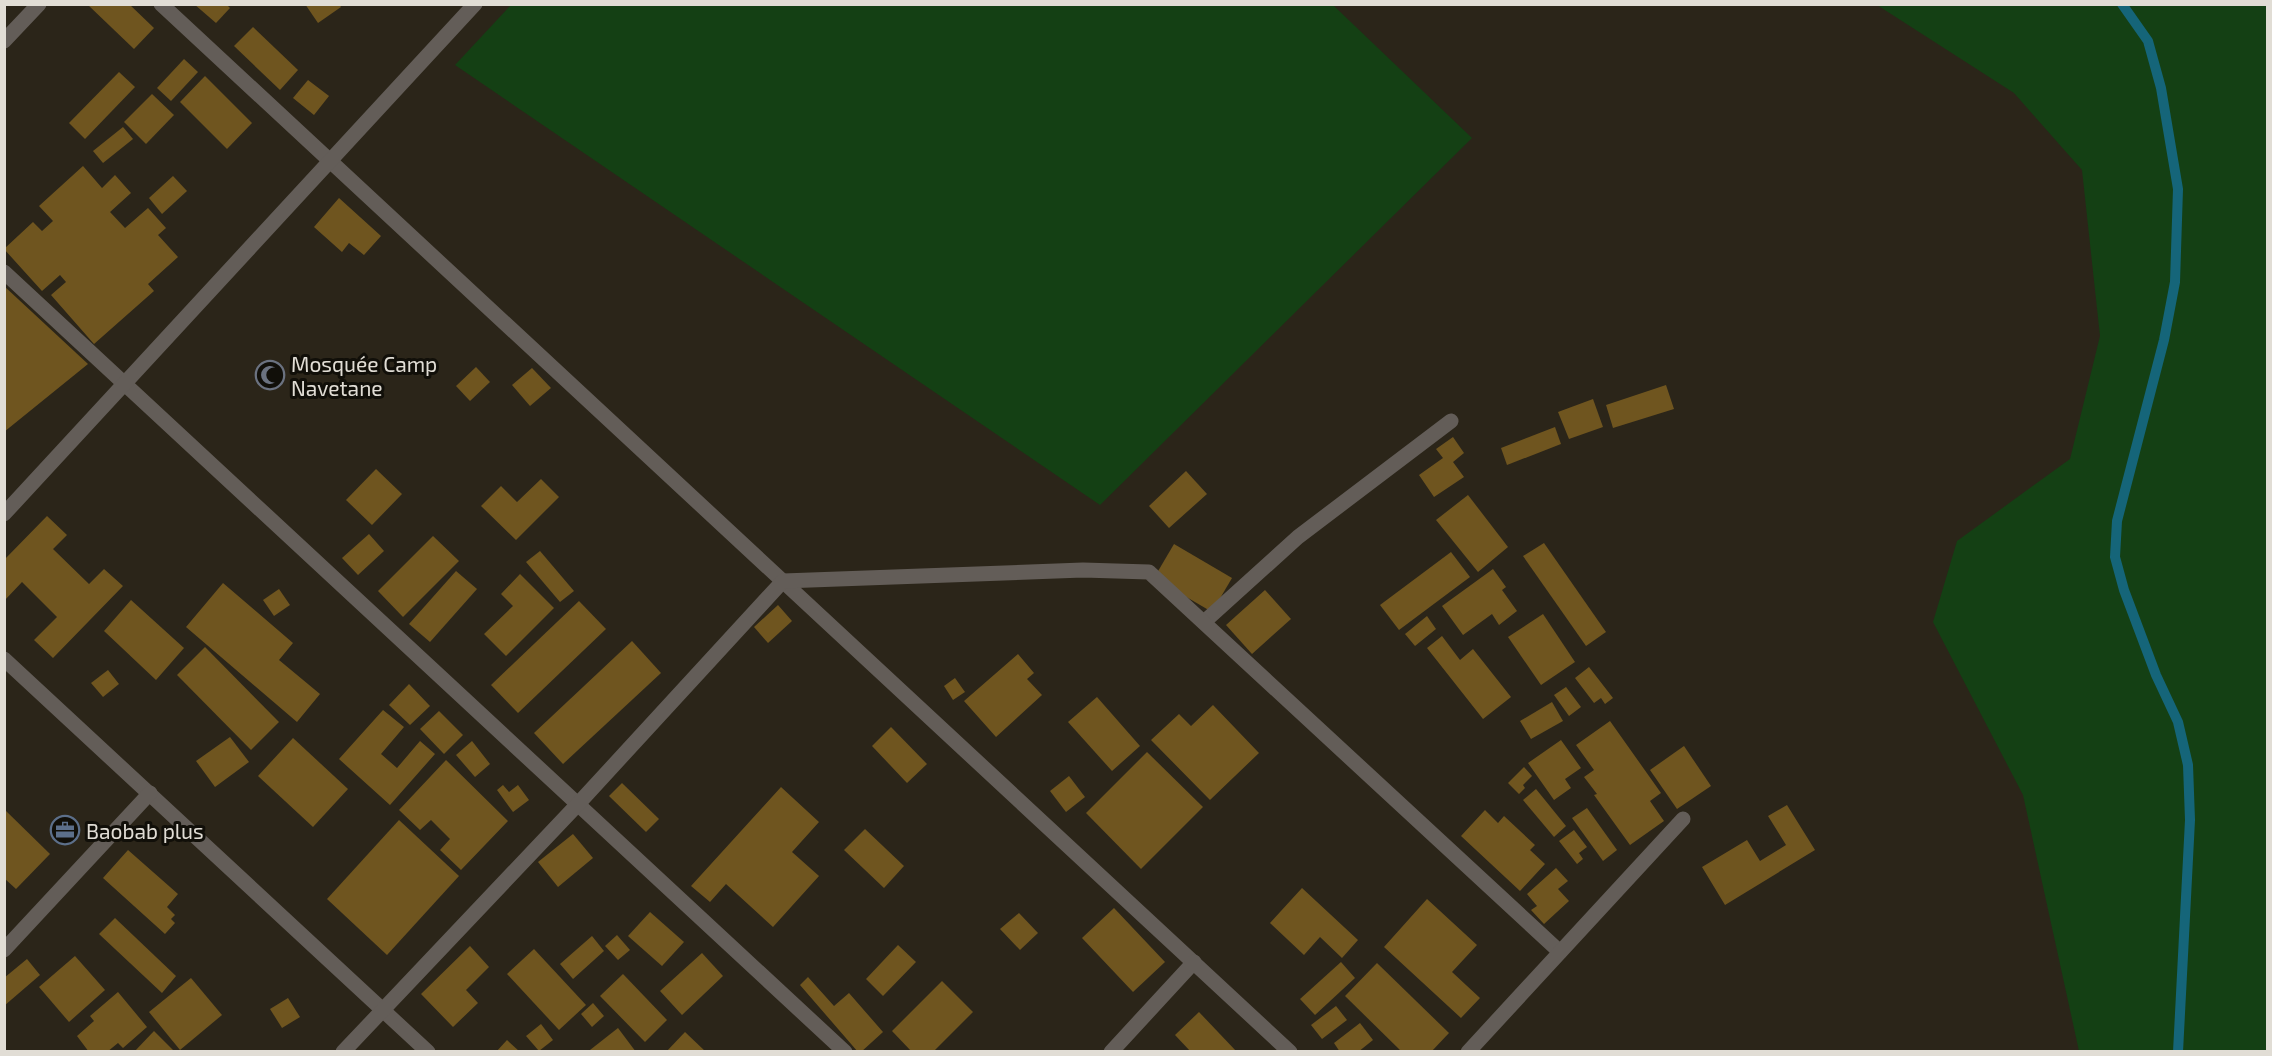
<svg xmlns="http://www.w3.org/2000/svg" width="2272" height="1056" font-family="'Exo 2',sans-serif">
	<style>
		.green { fill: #144014 }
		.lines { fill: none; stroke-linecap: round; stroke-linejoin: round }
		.stream { stroke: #156579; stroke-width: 10 }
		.building { fill: #6f551f }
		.minor { stroke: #635d58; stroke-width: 15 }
		.labels { text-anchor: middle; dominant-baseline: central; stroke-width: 6; stroke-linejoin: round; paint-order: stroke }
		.poi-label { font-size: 21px; fill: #e1ddd5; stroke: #110f09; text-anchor: start }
	</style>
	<rect width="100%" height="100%" fill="#2b2519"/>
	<g class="green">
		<polygon points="511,5 1333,5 1472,138 1100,505 455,65"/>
		<polygon points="1877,5 2267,5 2267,1051 2079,1051 2023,795 1933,622 1957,541 2070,459 2100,336 2082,170 2014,93"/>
	</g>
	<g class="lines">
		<polyline class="stream" points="2122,4 2148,41 2161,88 2178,189 2175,282 2164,340 2117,521 2115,557 2124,590 2156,675 2178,722 2188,765 2190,820 2178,1052"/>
	</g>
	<g class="building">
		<polygon points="87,4 129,4 154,28 134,49"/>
		<polygon points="194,4 226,4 230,8 216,23"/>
		<polygon points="305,4 339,4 341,7 318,23"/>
		<polygon points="253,27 298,70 280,90 234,46"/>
		<polygon points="184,59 198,72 171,101 157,88"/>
		<polygon points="119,72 135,87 85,139 69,123"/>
		<polygon points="205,76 252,123 227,149 180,102"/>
		<polygon points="308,80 329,96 314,115 293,98"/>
		<polygon points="152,94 174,115 146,144 124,122"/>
		<polygon points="123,127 133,139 103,163 93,151"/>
		<polygon points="83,166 102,188 115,175 131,193 110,212 125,228 148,208 166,228 158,235 178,257 148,284 154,291 94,344 51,295 66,282 60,275 42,291 4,249 33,222 42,231 53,221 39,206"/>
		<polygon points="173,176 187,191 162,214 149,198"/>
		<polygon points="339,198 381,236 364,255 349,243 342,252 314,227"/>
		<polygon points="4,286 88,364 4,432"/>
		<polygon points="476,367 490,382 470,401 456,386"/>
		<polygon points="532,368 551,388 530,406 512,385"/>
		<polygon points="1666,385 1674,409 1613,428 1606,405"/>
		<polygon points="1593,399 1603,427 1569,439 1558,412"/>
		<polygon points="1555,427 1561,444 1507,465 1501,448"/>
		<polygon points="1453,437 1464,453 1453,462 1464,477 1434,497 1419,475 1443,458 1436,449"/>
		<polygon points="376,469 402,494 372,525 346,500"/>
		<polygon points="1186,471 1207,494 1169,528 1149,506"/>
		<polygon points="541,479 559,497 516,540 481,506 501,486 517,502"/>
		<polygon points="1468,495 1508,547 1478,572 1436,520"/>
		<polygon points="47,516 67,535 53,549 89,584 104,569 123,586 53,658 34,640 57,617 22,582 5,600 5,559"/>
		<polygon points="369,534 384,551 358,575 342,558"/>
		<polygon points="433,536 459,561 403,617 378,591"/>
		<polygon points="1544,543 1606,632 1586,646 1523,556"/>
		<polygon points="1174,544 1232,578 1212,612 1154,578"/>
		<polygon points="540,551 574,591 560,602 526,562"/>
		<polygon points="1451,552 1470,577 1399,630 1380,605"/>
		<polygon points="1493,569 1506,587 1502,590 1517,611 1499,625 1492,614 1463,635 1442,606"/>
		<polygon points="456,571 477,589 430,642 409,624"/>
		<polygon points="520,574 554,608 506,656 484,634 513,606 501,594"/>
		<polygon points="223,583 293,643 279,660 320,694 297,722 186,627"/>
		<polygon points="279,589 290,605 274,616 263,600"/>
		<polygon points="1265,590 1291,619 1252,654 1226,625"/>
		<polygon points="131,600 184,648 156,680 104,631"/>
		<polygon points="579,601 606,629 518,713 491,685"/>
		<polygon points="778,605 792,621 768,643 754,627"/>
		<polygon points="1543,614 1575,662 1541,685 1508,637"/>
		<polygon points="1427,616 1436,629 1415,646 1405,634"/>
		<polygon points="1442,636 1460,660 1473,649 1511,697 1483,719 1427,648"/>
		<polygon points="632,641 661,673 563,764 534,733"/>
		<polygon points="205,647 279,722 251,750 177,675"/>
		<polygon points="1018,654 1034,673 1027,679 1042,695 996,737 964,701"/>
		<polygon points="1589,667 1613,698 1605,704 1601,698 1594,703 1575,678"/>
		<polygon points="108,670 119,684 103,697 91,683"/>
		<polygon points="955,678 965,692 953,700 944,686"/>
		<polygon points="409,684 430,706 410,725 389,705"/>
		<polygon points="1566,687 1581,707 1569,716 1554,695"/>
		<polygon points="1097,697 1140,746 1112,771 1068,722"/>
		<polygon points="1552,702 1563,721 1531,739 1520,721"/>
		<polygon points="1213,705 1259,753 1210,800 1151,740 1179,714 1191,726"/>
		<polygon points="383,710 404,727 381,754 397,768 420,741 435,754 390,805 339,759"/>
		<polygon points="439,711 463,735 444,754 420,729"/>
		<polygon points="1610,721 1661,793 1650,801 1664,821 1630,845 1594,795 1597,794 1584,777 1594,770 1576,745"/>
		<polygon points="891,727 927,764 907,783 872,746"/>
		<polygon points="230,737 249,762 215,787 196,761"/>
		<polygon points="293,738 348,789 313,827 258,776"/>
		<polygon points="1561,740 1581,768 1565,779 1571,788 1554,800 1528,763"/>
		<polygon points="472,741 490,764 475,777 456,755"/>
		<polygon points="1684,746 1711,786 1677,809 1650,770"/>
		<polygon points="1147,752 1203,807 1141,869 1086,813"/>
		<polygon points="446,760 508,821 461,870 440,850 450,839 431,820 420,830 399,810"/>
		<polygon points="1524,767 1532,776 1523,785 1525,788 1519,794 1508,783"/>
		<polygon points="1069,776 1085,797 1066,812 1050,791"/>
		<polygon points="622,783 659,819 646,832 609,796"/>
		<polygon points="503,785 509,792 518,785 529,800 513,812 497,790"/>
		<polygon points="781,787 819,822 792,852 819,876 773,927 726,884 710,902 691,886"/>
		<polygon points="1536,789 1566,826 1554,837 1523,800"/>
		<polygon points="1787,805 1815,850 1725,905 1702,867 1747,840 1760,861 1786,845 1768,816"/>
		<polygon points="1587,808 1617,850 1603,861 1572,818"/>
		<polygon points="4,809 50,854 16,889 4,878"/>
		<polygon points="1485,810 1498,823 1504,816 1535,845 1530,850 1545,864 1520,891 1461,836"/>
		<polygon points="399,820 459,876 387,955 327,899"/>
		<polygon points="865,829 904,866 884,888 844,850"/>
		<polygon points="1574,830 1587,847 1579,853 1583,859 1577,864 1559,841"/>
		<polygon points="573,834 593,858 558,887 538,862"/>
		<polygon points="128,850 178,894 167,907 175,915 171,919 175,923 165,934 103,878"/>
		<polygon points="1556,868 1568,881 1558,889 1569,901 1544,924 1531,910 1537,906 1527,894"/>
		<polygon points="1302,888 1358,940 1342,958 1320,937 1304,955 1270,923"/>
		<polygon points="1427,899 1477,945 1452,972 1480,998 1461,1018 1384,947"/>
		<polygon points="1114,908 1165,962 1133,992 1082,938"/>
		<polygon points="650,912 684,942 662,966 628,936"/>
		<polygon points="1019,913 1038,933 1020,950 1000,929"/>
		<polygon points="115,918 176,976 162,993 99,934"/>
		<polygon points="617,935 630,950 618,960 605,946"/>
		<polygon points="592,936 604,951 573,979 560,964"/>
		<polygon points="898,945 916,962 883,996 866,979"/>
		<polygon points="470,946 489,967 466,990 478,1003 453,1027 421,994"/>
		<polygon points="534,949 586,1005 559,1030 507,974"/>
		<polygon points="702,953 723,976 682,1015 660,991"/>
		<polygon points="75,956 105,990 69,1022 39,987"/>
		<polygon points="27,959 40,975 4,1006 4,978"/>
		<polygon points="1341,962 1355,978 1315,1015 1300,999"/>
		<polygon points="1377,963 1449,1033 1431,1052 1402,1052 1345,996"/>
		<polygon points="623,974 667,1020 645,1042 600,996"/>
		<polygon points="808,977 834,1006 849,993 883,1032 861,1052 858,1052 800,985"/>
		<polygon points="191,978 222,1015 180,1050 149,1012"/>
		<polygon points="942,981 973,1012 933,1052 912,1052 892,1031"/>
		<polygon points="118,992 147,1027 123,1048 118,1043 107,1052 89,1052 77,1036 94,1021 90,1016"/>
		<polygon points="288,998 300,1017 282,1028 270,1009"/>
		<polygon points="593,1003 604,1016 592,1027 581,1014"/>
		<polygon points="1336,1006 1347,1020 1322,1039 1311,1025"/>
		<polygon points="1199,1012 1237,1052 1191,1052 1175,1035"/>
		<polygon points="1360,1023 1373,1040 1358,1052 1340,1052 1334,1043"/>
		<polygon points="541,1024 553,1040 539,1051 526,1036"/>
		<polygon points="618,1028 636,1052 592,1052 590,1050"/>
		<polygon points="154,1031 175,1052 134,1052"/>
		<polygon points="685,1032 706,1052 666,1052"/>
		<polygon points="507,1040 520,1052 496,1052"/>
	</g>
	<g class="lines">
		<g class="minor">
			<polyline points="161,4 1290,1052"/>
			<polyline points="4,41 39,4"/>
			<polyline points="4,272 845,1052"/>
			<polyline points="4,514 475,4"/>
			<polyline points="1204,622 1298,537 1451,421"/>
			<polyline points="4,659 428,1052"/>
			<polyline points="4,950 150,793"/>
			<polyline points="343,1052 578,804 783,581 1083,570 1149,572 1560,952"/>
			<polyline points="1111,1052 1194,962"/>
			<polyline points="1468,1052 1683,819"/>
		</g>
	</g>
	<defs>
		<g id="mosque-ring" transform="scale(1.5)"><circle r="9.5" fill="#110f09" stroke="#6b7280" stroke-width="1.5"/><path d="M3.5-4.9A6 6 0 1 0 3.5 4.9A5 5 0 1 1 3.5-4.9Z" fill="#6b7280"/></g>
		<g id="office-ring" transform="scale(1.5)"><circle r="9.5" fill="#110f09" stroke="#5c6f8a" stroke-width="1.5"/><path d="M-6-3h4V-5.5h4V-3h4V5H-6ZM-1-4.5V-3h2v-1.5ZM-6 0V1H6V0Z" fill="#5c6f8a"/></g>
	</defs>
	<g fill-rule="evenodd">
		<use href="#mosque-ring" x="270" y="375"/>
		<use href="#office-ring" x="65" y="830"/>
	</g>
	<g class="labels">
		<g class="poi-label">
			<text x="291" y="363">Mosquée Camp<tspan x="291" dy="24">Navetane</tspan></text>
			<text x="86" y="830">Baobab plus</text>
		</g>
	</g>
	<rect width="2272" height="1056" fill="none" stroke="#e1ddd5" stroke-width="12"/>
</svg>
